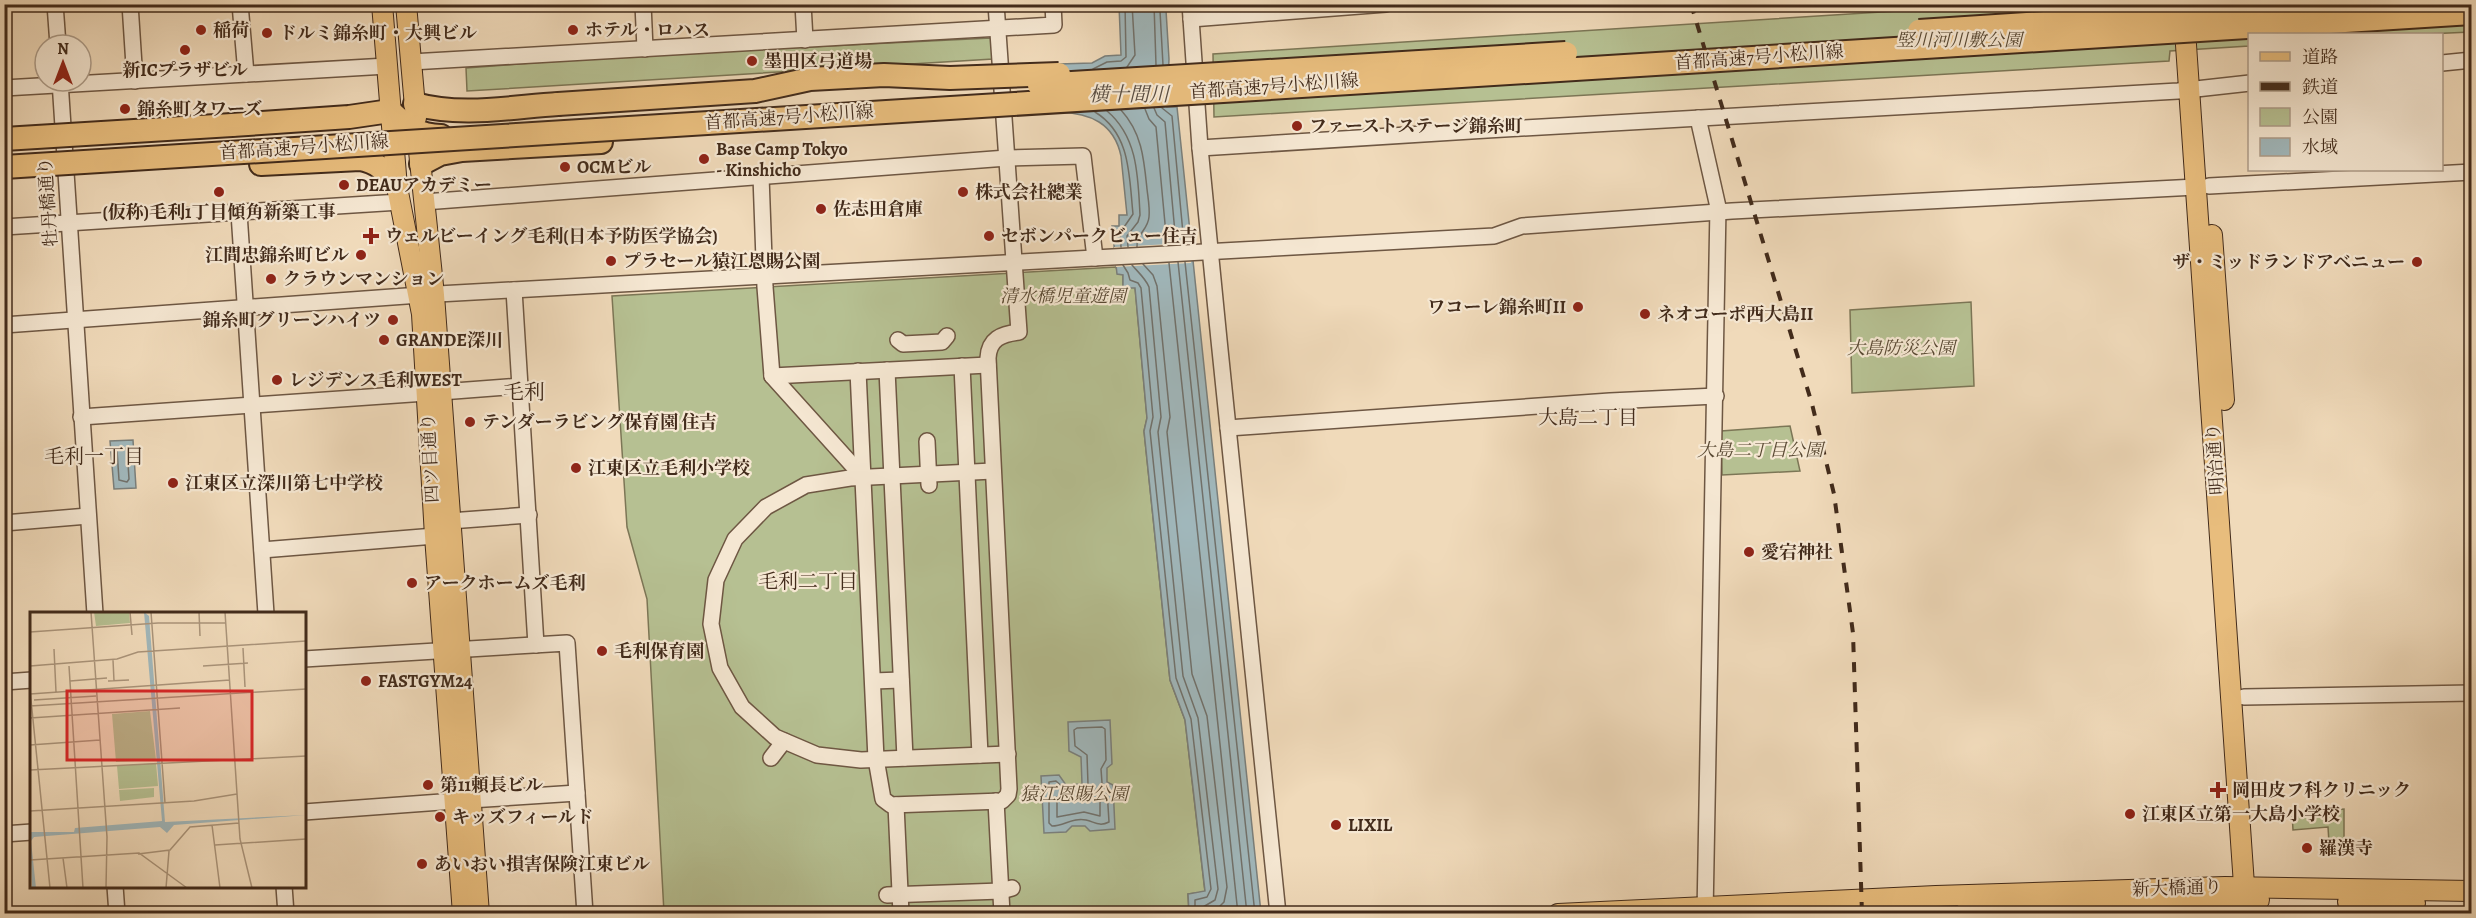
<svg xmlns="http://www.w3.org/2000/svg" width="2476" height="918" font-family="Alegreya,'Noto Serif JP',serif">
	<style>
		.green { fill: #b6c092; stroke: #7c7656; stroke-width: 1.5 }
		.water { fill: #a0b7bb; stroke: #7a7f7b; stroke-width: 1.5 }
		.pier { fill: #f0daba }
		.lines { fill: none; stroke-linecap: round; stroke-linejoin: round }
		.shore { stroke: #71716b; stroke-width: 1.5 }
		.minor-casing { stroke: #6e5743; stroke-width: 18 }
		.major-casing { stroke: #422b1b; stroke-width: 22 }
		.highway-casing { stroke: #422b1b; stroke-width: 26 }
		.minor { stroke: #f5e7d2; stroke-width: 15 }
		.major { stroke: #e8bd7d; stroke-width: 20 }
		.highway { stroke: #e8bd7d; stroke-width: 22 }
		.rail { stroke: #422b1b; stroke-width: 4; stroke-dasharray: 10 10; stroke-linecap: butt }
		.highway-bridge-casing { stroke: #422b1b; stroke-width: 26; stroke-linecap: butt }
		.highway-bridge { stroke: #e8bd7d; stroke-width: 22 }
		.poi-dot { fill: #8f2418; stroke: #f5e7d2; stroke-width: 2 }
		.labels { text-anchor: middle; dominant-baseline: central; stroke-width: 4.5; stroke-linejoin: round; paint-order: stroke }
		.poi-label { font-size: 18px; font-weight: bold; fill: #422b1b; stroke: #f5e7d2; text-anchor: start }
		.park-label { font-size: 18px; font-style: italic; fill: #594933; stroke: #f5e7d2 }
		.street-label { font-size: 18px; fill: #422b1b; stroke: #f5e7d2 }
		.water-label { font-size: 20px; font-style: italic; fill: #5a4e43; stroke: #f5e7d2 }
		.neighbourhood-label { font-size: 20px; fill: #422b1b; stroke: #f5e7d2 }
		.quarter-label { font-size: 21px; fill: #422b1b; stroke: #f5e7d2 }
		.inset-road { fill: none; stroke: #aa947a; stroke-width: 1.5 }
		.view { fill: #d62828; fill-opacity: 0.15; stroke: #d62828; stroke-width: 3 }
		.inset-edge { fill: none; stroke: #422b1b; stroke-width: 3 }
	</style>
	<rect width="100%" height="100%" fill="#f0daba"/>
	<filter id="stains"><feTurbulence type="fractalNoise" baseFrequency=".00333" numOctaves="4"/><feColorMatrix values="0 0 0 0 .2 0 0 0 0 .09 0 0 0 0 .02 0 0 0 .5 -.17"/></filter>
	<radialGradient id="worn" r=".72"><stop offset=".6" stop-color="#630" stop-opacity="0"/><stop offset="1" stop-color="#630" stop-opacity=".3"/></radialGradient>
	<g class="green">
		<polygon points="1993,5 2472,5 2471,32 2426,34 2250,34 2249,46 2170,51 2169,61 1214,117 1213,54"/>
		<polygon points="991,38 993,59 467,91 466,68 626,56"/>
		<polygon points="1116,267 1118,274 1123,274 1123,287 1135,287 1147,418 1144,431 1170,680 1185,720 1205,892 1188,894 1189,913 664,913 647,599 627,527 612,296"/>
		<polygon points="1971,302 1974,386 1852,393 1850,310"/>
		<polygon points="1790,426 1800,471 1722,475 1721,431"/>
		<polygon points="2344,809 2344,841 2329,843 2328,827 2293,830 2292,813"/>
	</g>
	<g class="water">
		<path d="M1119,5H1167L1166,10L1169,59L1167,107H1177L1261,913H1189L1188,894L1205,891L1185,720L1170,680L1144,431L1147,418L1135,288H1123V275L1117,274L1112,226H1119V215H1127L1121,156C1114,123 1090,113 1059,112V64L1092,63L1105,56L1121,55Z"/>
		<polygon points="133,440 136,488 114,489 110,441"/>
		<polygon points="1110,720 1112,764 1107,768 1107,782 1113,785 1115,829 1090,831 1085,826 1072,826 1066,832 1044,833 1041,776 1059,775 1066,785 1082,784 1081,757 1069,751 1068,722"/>
	</g>
	<polygon class="pier" points="1189,243 1191,263 1116,267 1114,247"/>
	<g class="lines">
		<g class="shore">
			<polyline points="1154,4 1156,65"/>
			<polyline points="1162,4 1160,11 1163,65"/>
			<polyline points="1127,67 1135,55 1132,4"/>
			<polyline points="1093,69 1107,62 1121,61 1126,57 1125,4"/>
			<polyline points="1154,108 1157,115 1165,122 1176,244"/>
			<polyline points="1162,108 1172,116 1184,244"/>
			<polyline points="1145,109 1149,119 1156,127 1167,245"/>
			<path d="M1121,110C1142,133 1144,159 1147,189C1148,198 1150,208 1149,217C1148,230 1136,234 1137,247"/>
			<path d="M1107,111C1138,137 1138,177 1140,215L1138,222L1127,236L1128,247"/>
			<path d="M1095,112C1131,134 1129,176 1133,214L1120,233L1121,247"/>
			<polyline points="1178,262 1247,914"/>
			<polyline points="1185,262 1255,914"/>
			<polyline points="1169,263 1238,914"/>
			<polyline points="1143,264 1153,275 1157,286 1170,417 1167,432 1192,674 1207,716 1227,887 1224,902 1212,914"/>
			<polyline points="1123,265 1128,273 1130,280 1138,283 1141,288 1153,417 1150,431 1176,678 1191,719 1211,889 1207,897 1195,900 1195,914"/>
			<path d="M1132,265C1137,271 1146,279 1149,287L1161,417L1158,432L1183,676L1198,718L1218,889L1215,900L1203,907L1202,914"/>
			<polygon points="120,447 127,449 129,479 127,482 119,480 117,450"/>
			<path d="M1077,728L1102,727L1105,729L1106,760L1101,769L1102,783L1107,790L1109,822C1099,827 1095,822 1086,820C1073,817 1064,826 1052,826L1049,823V782L1056,781L1067,791L1083,790L1088,784L1087,755L1075,746L1074,730Z"/>
			<polygon points="1094,790 1100,794 1100,816 1084,812 1057,817 1057,797 1083,797"/>
		</g>
		<g class="minor-casing">
			<g id="minor">
				<polyline points="55,4 58,45"/>
				<polyline points="130,4 135,81"/>
				<polyline points="240,4 246,74"/>
				<polyline points="643,4 645,49"/>
				<polyline points="803,4 805,40"/>
				<polyline points="1190,4 1200,148 1219,340 1278,914"/>
				<polyline points="1191,19 1386,4"/>
				<polyline points="411,62 1054,25 1053,4"/>
				<polyline points="2442,63 2472,60"/>
				<polyline points="60,81 95,614"/>
				<polyline points="4,88 387,66"/>
				<polyline points="1698,118 1718,207 1705,914"/>
				<polyline points="1200,148 1487,130 2178,91 2250,83"/>
				<polyline points="761,176 765,287 772,376 863,477"/>
				<polyline points="2209,186 2472,172"/>
				<polyline points="424,202 1007,158 1083,156 1095,258"/>
				<polyline points="239,213 266,614"/>
				<polyline points="4,227 400,202"/>
				<polyline points="514,290 536,645"/>
				<polyline points="4,325 420,295 1494,236 1522,226 1732,211 2196,187"/>
				<polyline points="898,340 903,344 942,342 947,336"/>
				<polyline points="962,366 980,755"/>
				<polyline points="887,370 905,758"/>
				<path d="M858,371L876,759L883,799L891,805L1002,801L1008,795L1009,789L988,358C989,339 1001,334 1019,332L996,4"/>
				<polyline points="772,376 988,365"/>
				<polyline points="441,392 521,386"/>
				<polyline points="81,417 426,393"/>
				<polyline points="1228,428 1610,401 1716,396"/>
				<polyline points="927,441 929,485"/>
				<polyline points="993,471 850,478 806,485 766,507 735,539 716,580 711,624 720,668 742,707 775,737 817,755 861,760 1008,754"/>
				<polyline points="450,521 529,515"/>
				<polyline points="4,523 88,516"/>
				<polyline points="262,550 435,536"/>
				<polyline points="304,659 567,643 585,914"/>
				<polyline points="873,681 901,680"/>
				<polyline points="4,682 32,680"/>
				<polyline points="2244,697 2472,693"/>
				<polyline points="771,758 784,741"/>
				<polyline points="470,800 577,793"/>
				<polyline points="996,801 1002,914"/>
				<polyline points="896,805 901,914"/>
				<polyline points="304,812 455,801"/>
				<polyline points="4,834 32,832"/>
				<polyline points="115,886 117,914"/>
				<polyline points="284,886 286,914"/>
				<polyline points="887,895 1001,891 1012,888"/>
			</g>
		</g>
		<g class="major-casing">
			<g id="major">
				<polyline points="382,4 397,187 422,314 435,536 463,914"/>
				<polyline points="406,4 416,118"/>
				<polyline points="2184,16 2246,914"/>
				<polyline points="419,151 434,295 479,914"/>
				<polyline points="2212,235 2224,400"/>
				<polyline points="2348,902 2415,903"/>
				<polyline points="1558,914 1936,896 2225,887 2472,891"/>
				<polyline points="1963,914 2259,900"/>
			</g>
		</g>
		<g class="highway-casing">
			<g id="highway">
				<path d="M415,104C461,117 511,107 558,104"/>
				<path d="M232,125L349,117L390,111C407,127 418,135 441,136"/>
				<path d="M261,164L360,159C378,162 386,172 397,185"/>
				<polyline points="421,164 440,154 462,150 601,142"/>
			</g>
		</g>
		<use href="#minor" class="minor"/>
		<use href="#major" class="major"/>
		<use href="#highway" class="highway"/>
		<polyline class="rail" points="1691,4 1812,404 1834,494 1853,633 1862,914"/>
		<g class="highway-bridge-casing">
			<g id="highway-bridge">
				<polyline points="1919,31 2340,4"/>
				<polyline points="1039,85 1566,53"/>
				<polyline points="558,104 755,91 810,79 884,75 950,78 1059,74"/>
				<polyline points="4,139 232,125"/>
				<polyline points="4,167 2472,13"/>
			</g>
		</g>
		<use href="#highway-bridge" class="highway-bridge"/>
	</g>
	<g class="poi-dot">
		<circle cx="201" cy="30" r="6"/>
		<circle cx="573" cy="30" r="6"/>
		<circle cx="267" cy="33" r="6"/>
		<circle cx="185" cy="50" r="6"/>
		<circle cx="752" cy="61" r="6"/>
		<circle cx="125" cy="109" r="6"/>
		<circle cx="1297" cy="126" r="6"/>
		<circle cx="704" cy="159" r="6"/>
		<circle cx="565" cy="167" r="6"/>
		<circle cx="344" cy="185" r="6"/>
		<circle cx="219" cy="192" r="6"/>
		<circle cx="963" cy="192" r="6"/>
		<circle cx="821" cy="209" r="6"/>
		<path d="M368 227h6v6h6v6h-6v6h-6v-6h-6v-6h6z"/>
		<circle cx="989" cy="236" r="6"/>
		<circle cx="361" cy="255" r="6"/>
		<circle cx="611" cy="261" r="6"/>
		<circle cx="2417" cy="262" r="6"/>
		<circle cx="271" cy="279" r="6"/>
		<circle cx="1578" cy="307" r="6"/>
		<circle cx="1645" cy="314" r="6"/>
		<circle cx="393" cy="320" r="6"/>
		<circle cx="384" cy="340" r="6"/>
		<circle cx="277" cy="380" r="6"/>
		<circle cx="470" cy="422" r="6"/>
		<circle cx="576" cy="468" r="6"/>
		<circle cx="173" cy="483" r="6"/>
		<circle cx="1749" cy="552" r="6"/>
		<circle cx="412" cy="583" r="6"/>
		<circle cx="602" cy="651" r="6"/>
		<circle cx="366" cy="681" r="6"/>
		<circle cx="428" cy="785" r="6"/>
		<path d="M2215 781h6v6h6v6h-6v6h-6v-6h-6v-6h6z"/>
		<circle cx="2130" cy="814" r="6"/>
		<circle cx="440" cy="817" r="6"/>
		<circle cx="1336" cy="825" r="6"/>
		<circle cx="2307" cy="848" r="6"/>
		<circle cx="422" cy="864" r="6"/>
	</g>
	<g class="labels">
		<g class="poi-label">
			<text x="213" y="30">稲荷</text>
			<text x="585" y="30">ホテル・ロハス</text>
			<text x="279" y="33">ドルミ錦糸町・大興ビル</text>
			<text x="764" y="61">墨田区弓道場</text>
			<text x="185" y="70" text-anchor="middle">新ICプラザビル</text>
			<text x="137" y="109">錦糸町タワーズ</text>
			<text x="1309" y="126">ファーストステージ錦糸町</text>
			<text x="716" y="149">Base Camp Tokyo<tspan x="716" dy="21">- Kinshicho</tspan></text>
			<text x="577" y="167">OCMビル</text>
			<text x="356" y="185">DEAUアカデミー</text>
			<text x="975" y="192">株式会社總業</text>
			<text x="833" y="209">佐志田倉庫</text>
			<text x="219" y="212" text-anchor="middle">(仮称)毛利1丁目傾角新築工事</text>
			<text x="385" y="236">ウェルビーイング毛利(日本予防医学協会)</text>
			<text x="1001" y="236">セボンパークビュー住吉</text>
			<text x="349" y="255" text-anchor="end">江間忠錦糸町ビル</text>
			<text x="623" y="261">プラセール猿江恩賜公園</text>
			<text x="2405" y="262" text-anchor="end">ザ・ミッドランドアベニュー</text>
			<text x="283" y="279">クラウンマンション</text>
			<text x="1566" y="307" text-anchor="end">ワコーレ錦糸町II</text>
			<text x="1657" y="314">ネオコーポ西大島II</text>
			<text x="381" y="320" text-anchor="end">錦糸町グリーンハイツ</text>
			<text x="396" y="340">GRANDE深川</text>
			<text x="289" y="380">レジデンス毛利WEST</text>
			<text x="482" y="422">テンダーラビング保育園 住吉</text>
			<text x="588" y="468">江東区立毛利小学校</text>
			<text x="185" y="483">江東区立深川第七中学校</text>
			<text x="1761" y="552">愛宕神社</text>
			<text x="424" y="583">アークホームズ毛利</text>
			<text x="614" y="651">毛利保育園</text>
			<text x="378" y="681">FASTGYM24</text>
			<text x="440" y="785">第11頼長ビル</text>
			<text x="2232" y="790">岡田皮フ科クリニック</text>
			<text x="2142" y="814">江東区立第一大島小学校</text>
			<text x="452" y="817">キッズフィールド</text>
			<text x="1348" y="825">LIXIL</text>
			<text x="2319" y="848">羅漢寺</text>
			<text x="434" y="864">あいおい損害保険江東ビル</text>
		</g>
		<g class="park-label">
			<text x="1959" y="40">竪川河川敷公園</text>
			<text x="1063" y="296">清水橋児童遊園</text>
			<text x="1901" y="348">大島防災公園</text>
			<text x="1760" y="450">大島二丁目公園</text>
			<text x="1074" y="794">猿江恩賜公園</text>
		</g>
		<g class="street-label">
			<text transform="translate(1759 57) rotate(-4)">首都高速7号小松川線</text>
			<text transform="translate(1274 86) rotate(-4)">首都高速7号小松川線</text>
			<text transform="translate(789 117) rotate(-4)">首都高速7号小松川線</text>
			<text transform="translate(304 147) rotate(-4)">首都高速7号小松川線</text>
			<text transform="translate(48 202) rotate(-94)">牡丹橋通り</text>
			<text transform="translate(430 458) rotate(-93)">四ツ目通り</text>
			<text transform="translate(2215 459) rotate(-94)">明治通り</text>
			<text transform="translate(2177 888) rotate(-2)">新大橋通り</text>
		</g>
		<g class="water-label">
			<text x="1129" y="94">横十間川</text>
		</g>
		<g class="neighbourhood-label">
			<text x="1588" y="417">大島二丁目</text>
			<text x="94" y="456">毛利一丁目</text>
			<text x="808" y="581">毛利二丁目</text>
		</g>
		<g class="quarter-label">
			<text x="524" y="392">毛利</text>
		</g>
	</g>
	<g transform="translate(30 612)">
		<rect width="276" height="276" fill="#f0daba"/>
		<path d="M64,0H99L100,11L66,14ZM120,99L126,148L86,150L82,102ZM126,151L128,174L89,177L87,154ZM124,176V185L90,189L89,178Z" fill="#b6c092"/>
		<path d="M114,0L119,4L135,210L276,203L144,213L137,221L130,215L4,225L1,229L6,276H2L0,220H44L45,216L132,209Z" fill="#a0b7bb"/>
		<path class="inset-road" d="M61,0L77,225L76,276M100,0L102,23M121,0L135,191M169,0L170,24M195,0L210,227L222,276M0,20L128,11H196M213,36L215,75M24,37L26,80M83,48L84,69M0,54L87,47L108,40L276,29M39,54L53,276M173,54L218,51M40,69L77,66M78,69L99,68M0,78L20,276M0,82L200,68M4,88L66,84M0,94L276,77M0,106L150,96M0,133L70,128M0,158L276,144M0,199L164,189L207,182M182,213L190,276M185,233L276,227M108,242L140,238L160,215L209,211M33,246L37,276M0,248L109,241L157,276M136,276L139,239"/>
		<path class="view" d="M37,79H222V148H37Z"/>
		<rect width="276" height="276" class="inset-edge"/>
	</g>
	<rect width="2476" height="918" fill="none" stroke="#f0daba" stroke-width="24"/>
	<rect x="6" y="6" width="2464" height="906" fill="none" stroke="#422b1b" stroke-width="3"/>
	<rect x="12" y="12" width="2452" height="894" fill="none" stroke="#422b1b" stroke-width="1.5"/>
	<rect x="2248" y="33" width="195" height="138" fill="#f5e7d2" stroke="#ad9c89" stroke-width="1.5"/>
	<rect x="2260" y="52" width="30" height="9" fill="#e8bd7d" stroke="#ad9c89" stroke-width="1.5"/>
	<text x="2302" y="63" font-size="18" fill="#422b1b">道路</text>
	<rect x="2260" y="82" width="30" height="9" fill="#422b1b" stroke="#ad9c89" stroke-width="1.5"/>
	<text x="2302" y="93" font-size="18" fill="#422b1b">鉄道</text>
	<rect x="2260" y="108" width="30" height="18" fill="#b6c092" stroke="#ad9c89" stroke-width="1.5"/>
	<text x="2302" y="123" font-size="18" fill="#422b1b">公園</text>
	<rect x="2260" y="138" width="30" height="18" fill="#a0b7bb" stroke="#ad9c89" stroke-width="1.5"/>
	<text x="2302" y="153" font-size="18" fill="#422b1b">水域</text>
	<g transform="translate(63 63)"><circle r="28" fill="#f5e7d2" stroke="#ad9c89" stroke-width="1.5"/>
	<path d="M0-4.5L10 22L0 15L-10 22Z" fill="#8f2418"/>
	<text y="-9" font-size="16" font-weight="bold" text-anchor="middle" fill="#422b1b">N</text>
	</g>
	<rect width="100%" height="100%" filter="url(#stains)"/>
	<rect width="100%" height="100%" fill="url(#worn)"/>
</svg>
